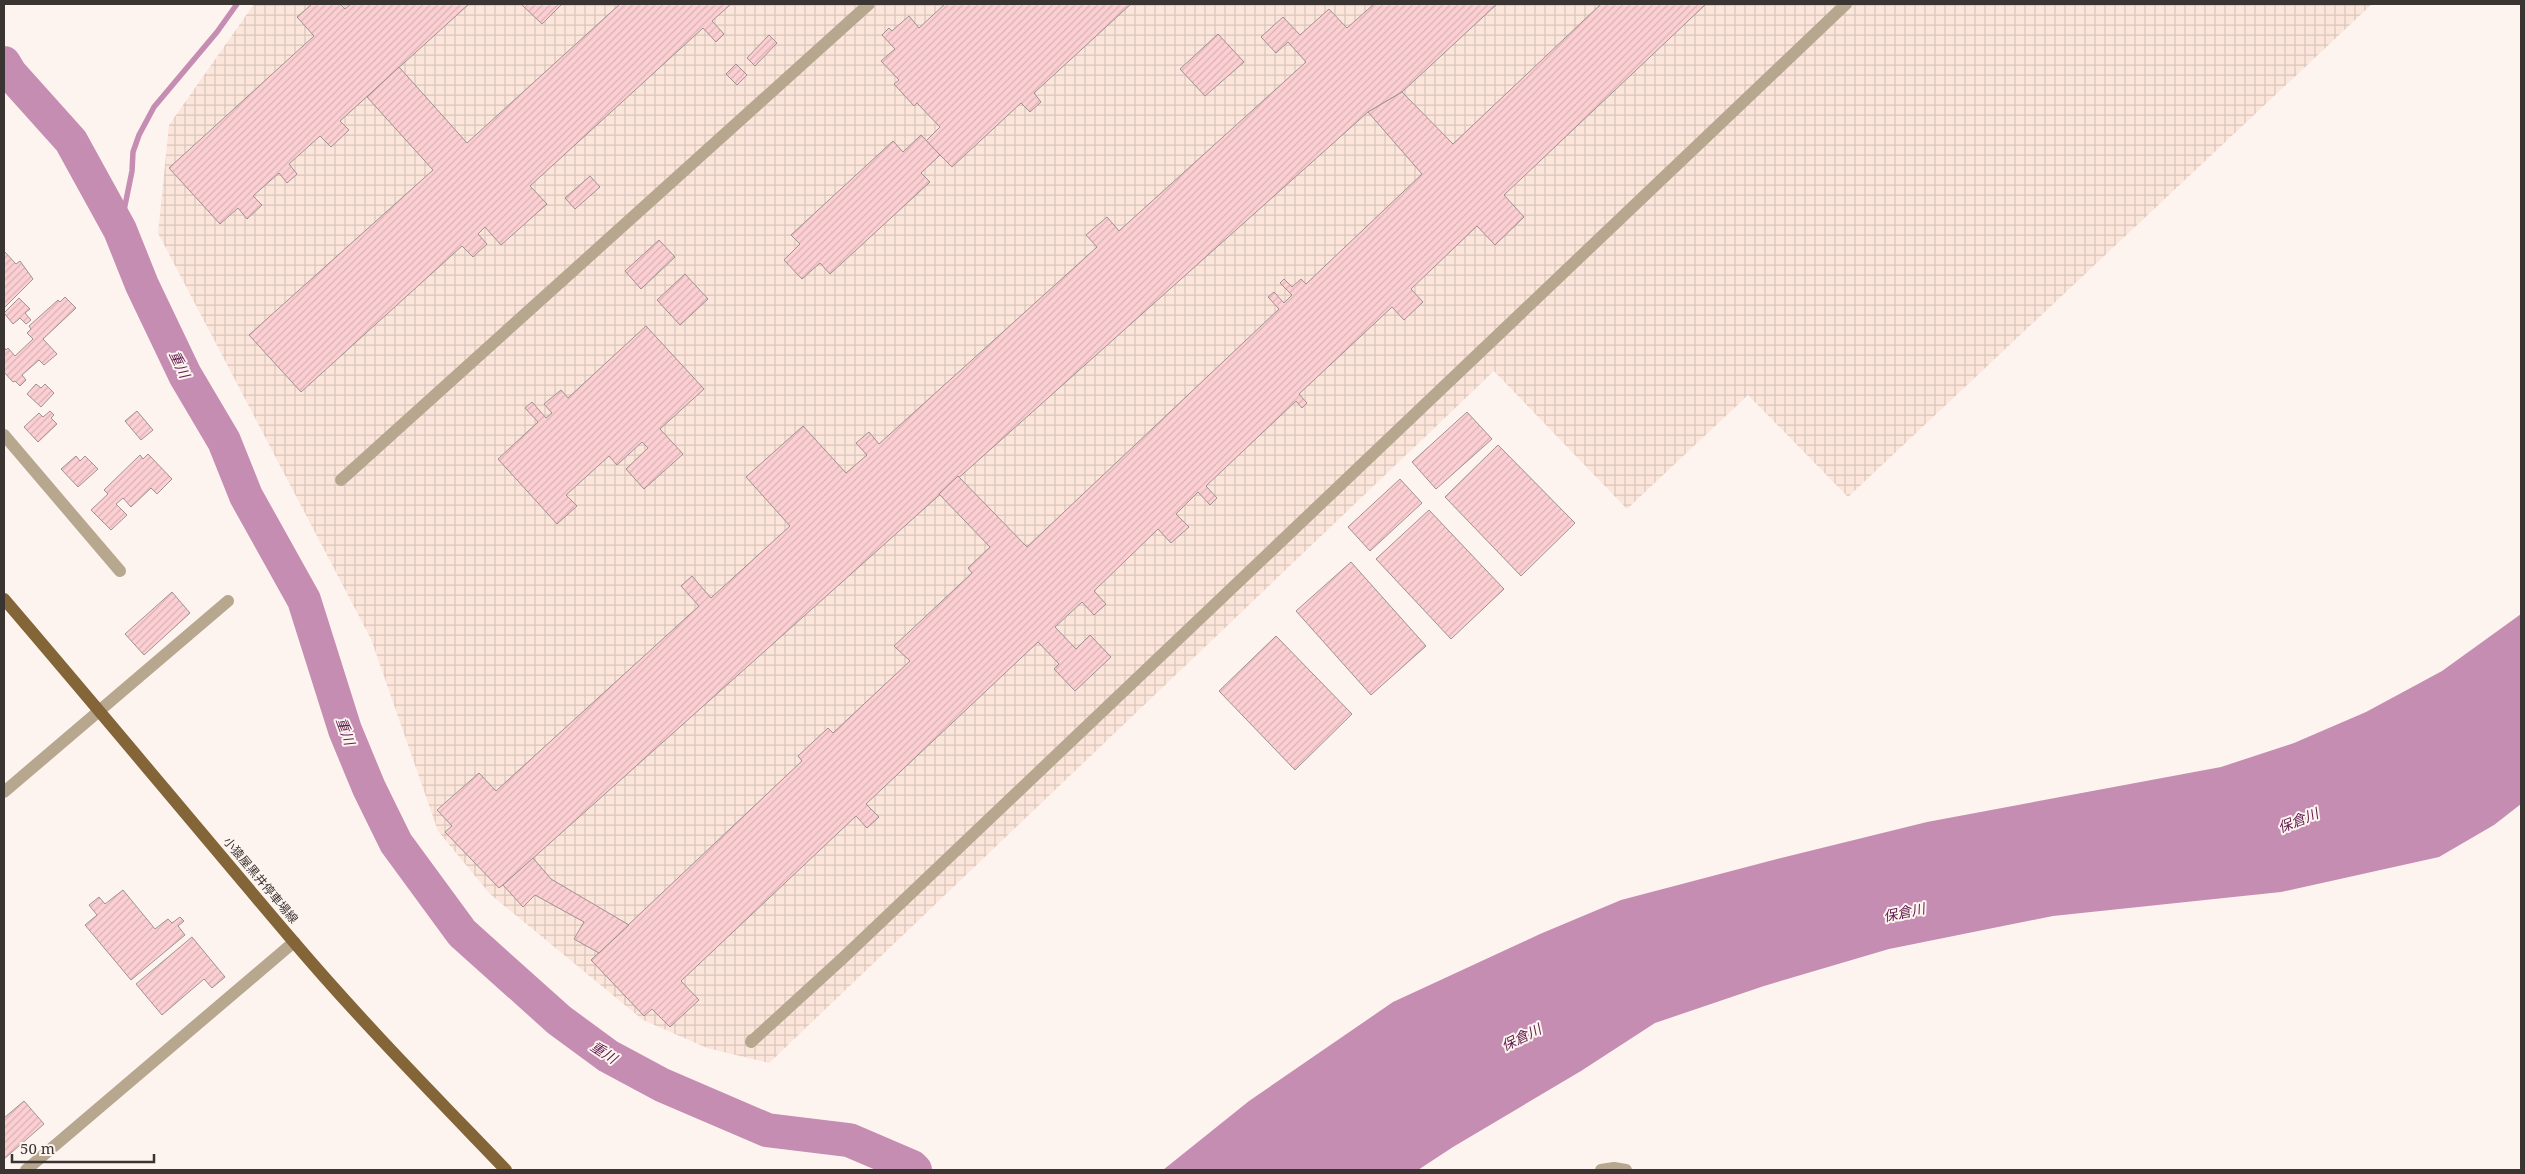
<svg xmlns="http://www.w3.org/2000/svg" width="2525" height="1174" font-family="'Noto Serif','Noto Sans JP',serif">
	<style>
		.industrial { fill: url(#industrial-grid) }
		.water { fill: #c68db3 }
		.lines { fill: none; stroke-linecap: round; stroke-linejoin: round }
		.stream { stroke: #c68db3; stroke-width: 5.5 }
		.river { stroke: #c68db3; stroke-width: 34 }
		.building { fill: url(#building-hatch); stroke: #a09192 }
		.minor { stroke: #b8a78f; stroke-width: 12 }
		.major { stroke: #836538; stroke-width: 12 }
		.labels { text-anchor: middle; dominant-baseline: central; stroke-width: 4; stroke-linejoin: round; paint-order: stroke }
		.street-label { font-size: 12px; fill: #3a3432; stroke: #fdf4f0 }
		.water-label { font-size: 14px; font-style: italic; fill: #601c4e; stroke: #fdf4f0 }
	</style>
	<defs>
		<pattern id="industrial-grid" width="8" height="8" patternUnits="userSpaceOnUse" patternTransform="scale(1.25)"><rect width="8" height="8" fill="#fce5db"/><path d="M0 4h8M4 0v8" fill="none" stroke="#d9c5bc"/></pattern>
		<pattern id="building-hatch" width="6" height="6" patternUnits="userSpaceOnUse" patternTransform="scale(1.25)"><rect width="6" height="6" fill="#fccfd3"/><path d="M-1 1l2-2M0 6l6-6M5 7l2-2" fill="none" stroke="#d9b2b6"/></pattern>
	</defs>
	<rect width="100%" height="100%" fill="#fdf4f0"/>
	<polygon class="industrial" points="254,4 2372,4 1848,497 1748,395 1627,509 1494,371 769,1063 707,1048 643,1020 490,894 438,831 371,639 158,233 169,125"/>
	<polygon class="water" points="2521,614 2521,804 2494,825 2439,857 2281,892 2053,916 1889,949 1764,986 1655,1023 1581,1071 1453,1147 1418,1170 1163,1170 1249,1101 1393,1002 1540,934 1621,900 1777,859 1927,822 2221,767 2294,743 2366,712 2442,671"/>
	<g class="lines">
		<polyline class="stream" points="120,230 132,171 133,152 139,135 154,107 217,32 237,4"/>
		<polyline class="river" points="4,63 10,73 71,141 120,230 142,285 185,375 224,441 246,496 304,600 345,730 369,788 396,843 462,933 559,1020 608,1056 662,1085 767,1130 849,1140 912,1167 915,1170"/>
	</g>
	<g class="building">
		<polygon points="312,4 340,4 345,9 351,4 469,4 340,121 349,130 331,147 320,136 289,164 297,174 287,183 279,173 253,196 262,205 247,219 238,208 220,224 169,168 314,36 297,17"/>
		<polygon points="521,4 562,4 542,24"/>
		<polygon points="620,4 731,4 712,21 724,34 716,42 703,28 530,186 547,204 501,245 485,227 478,234 487,244 473,257 462,246 301,392 249,335 433,170 367,97 399,67 467,143"/>
		<polygon points="945,4 1131,4 1034,93 1041,102 1030,112 1021,103 952,167 926,141 940,127 917,103 914,106 894,84 899,80 881,61 895,49 882,35 889,28 892,31 909,16 919,28"/>
		<polygon points="1374,4 1497,4 1402,92 1368,112 503,885 499,888 445,832 452,826 437,810 479,773 496,791 699,606 681,586 692,576 711,598 790,526 746,477 803,426 846,473 867,455 856,443 869,432 879,444 1097,247 1086,235 1107,217 1119,231 1306,62 1288,42 1276,53 1261,37 1283,17 1300,35 1329,9 1347,28"/>
		<polygon points="1601,4 1706,4 1504,195 1524,217 1495,245 1477,226 1411,289 1423,302 1404,320 1392,307 1299,394 1307,403 1302,408 1296,401 1206,486 1217,498 1210,505 1198,492 1176,514 1189,527 1171,543 1158,529 1094,591 1106,604 1094,615 1082,602 1055,627 1076,649 1090,635 1111,657 1075,691 1054,669 1059,664 1038,642 866,804 879,817 867,828 856,816 681,981 699,1000 670,1027 652,1009 644,1016 591,960 802,761 798,756 828,728 833,733 910,661 894,646 972,573 968,568 990,547 939,494 958,476 1027,547 1279,309 1268,297 1274,292 1284,303 1292,295 1280,283 1284,279 1292,287 1301,279 1306,284 1422,174 1368,112 1402,92 1453,144"/>
		<polygon points="1218,34 1244,62 1205,96 1180,69"/>
		<polygon points="769,35 777,43 755,66 747,58"/>
		<polygon points="736,64 747,75 737,85 726,74"/>
		<polygon points="921,135 940,155 921,173 930,182 830,274 820,263 802,279 784,260 800,244 791,235 893,141 903,152"/>
		<polygon points="590,176 600,187 575,209 565,198"/>
		<polygon points="659,240 675,257 641,289 625,271"/>
		<polygon points="4,251 16,264 20,261 33,279 4,308"/>
		<polygon points="685,274 708,299 680,325 657,300"/>
		<polygon points="65,297 76,308 43,339 57,354 44,365 39,360 22,375 26,380 20,386 15,381 13,382 4,372 4,347 6,350 8,348 15,356 33,339 27,333 31,329 29,326 58,300 60,302"/>
		<polygon points="19,298 30,309 25,313 31,320 26,324 20,318 13,324 4,313"/>
		<polygon points="646,326 704,389 660,429 683,454 644,489 626,469 648,448 642,442 617,465 609,456 566,495 577,506 557,524 498,459 538,422 525,408 532,402 546,418 552,413 544,404 561,390 568,398"/>
		<polygon points="36,384 41,388 45,384 54,393 41,407 27,394"/>
		<polygon points="50,411 54,415 51,418 57,424 38,442 24,427 39,413 43,417"/>
		<polygon points="137,411 153,430 141,440 125,421"/>
		<polygon points="1467,412 1492,439 1436,489 1412,462"/>
		<polygon points="1498,445 1575,523 1521,576 1445,497"/>
		<polygon points="148,454 172,479 157,494 151,488 131,507 123,498 116,504 127,515 111,530 91,510 108,494 104,490 140,455 143,459"/>
		<polygon points="76,456 80,461 85,456 98,469 78,487 61,469"/>
		<polygon points="1400,479 1422,503 1370,551 1348,527"/>
		<polygon points="1429,510 1504,589 1451,639 1376,559"/>
		<polygon points="1351,562 1426,646 1371,695 1296,611"/>
		<polygon points="172,592 190,613 144,655 125,634"/>
		<polygon points="1276,636 1352,714 1295,770 1219,691"/>
		<polygon points="533,858 551,879 629,925 599,953 574,939 584,922 535,895 523,907 503,885"/>
		<polygon points="123,890 155,929 168,919 172,923 180,917 184,921 178,926 185,935 131,980 85,925 97,915 89,905 99,897 105,904"/>
		<polygon points="192,937 225,977 212,988 204,979 162,1015 136,984"/>
		<polygon points="24,1101 44,1124 4,1159 4,1118"/>
	</g>
	<g class="lines">
		<g class="minor">
			<polyline points="4,435 120,571"/>
			<polyline points="341,480 869,4"/>
			<polyline points="4,792 228,601"/>
			<polyline points="752,1040 751,1042 843,958 1846,4"/>
			<polyline points="26,1170 294,942"/>
			<polyline points="1601,1170 1614,1168 1626,1170"/>
		</g>
		<path class="major" d="M4,599C101,712 196,827 293,941C360,1020 434,1095 506,1170"/>
	</g>
	<g class="labels">
		<g class="street-label">
			<text transform="translate(261 880) rotate(50)">小猿屋黒井停車場線</text>
		</g>
		<g class="water-label">
			<text transform="translate(180 364) rotate(64)">重川</text>
			<text transform="translate(346 731) rotate(70)">重川</text>
			<text transform="translate(2298 820) rotate(-22)">保倉川</text>
			<text transform="translate(1904 912) rotate(-12)">保倉川</text>
			<text transform="translate(1521 1037) rotate(-26)">保倉川</text>
			<text transform="translate(604 1052) rotate(33)">重川</text>
		</g>
	</g>
	<rect width="2525" height="1174" fill="none" stroke="#3a3432" stroke-width="10"/>
	<path d="M12 1154v8h142v-8" fill="none" stroke="#3a3432" stroke-width="2.5"/>
	<text x="20" y="1154" font-size="15" fill="#3a3432" stroke="#fdf4f0" stroke-width="4" paint-order="stroke">50 m</text>
</svg>
